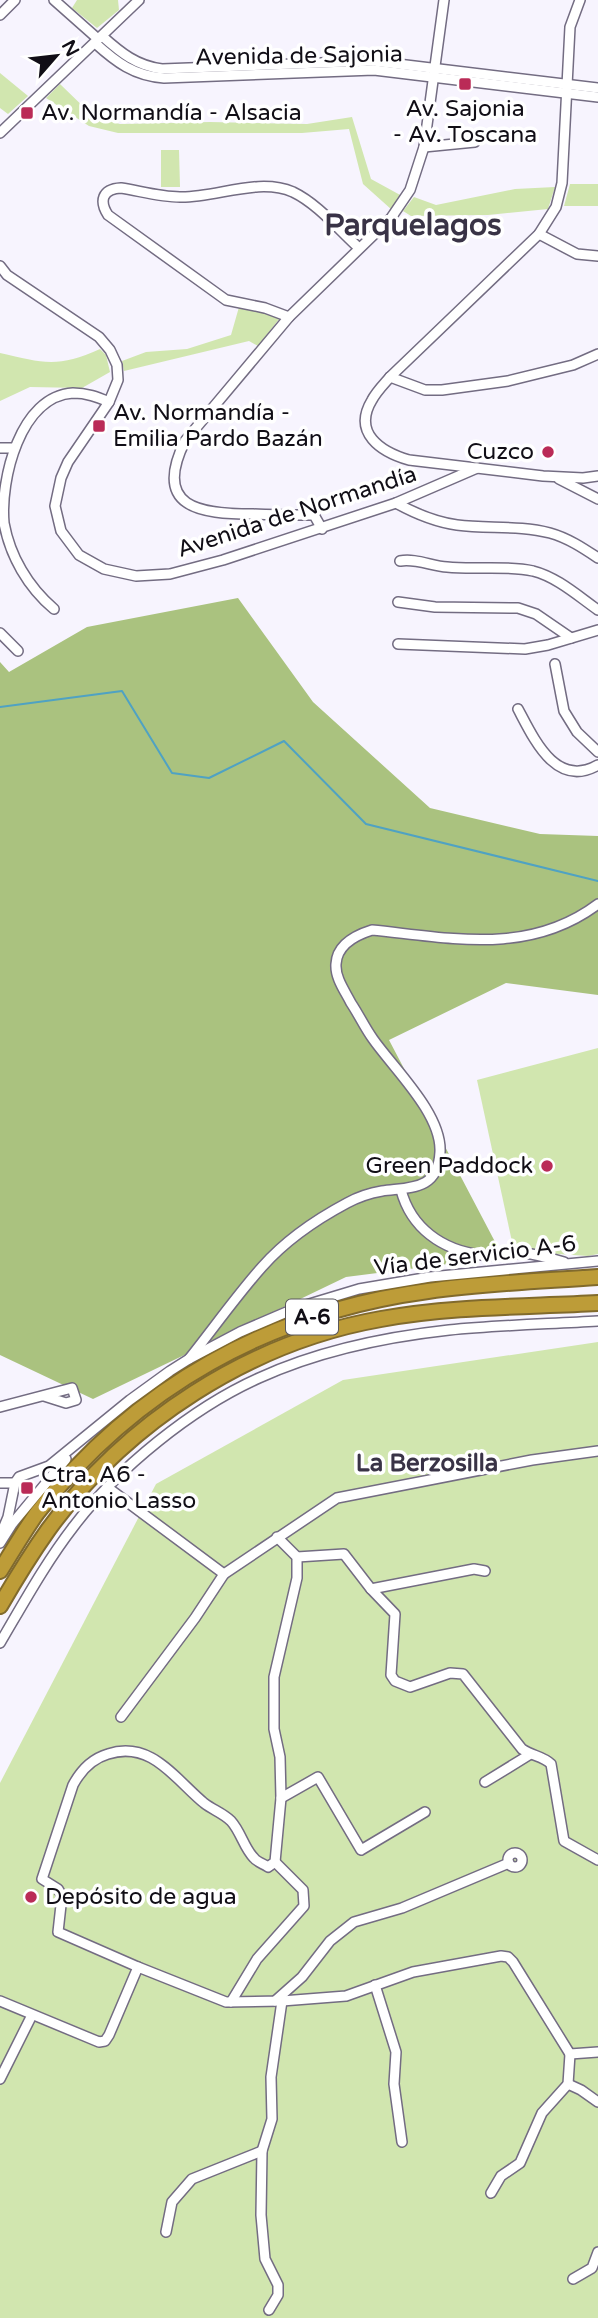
<svg xmlns="http://www.w3.org/2000/svg" width="598" height="2318" font-family="'Varela Round',sans-serif">
	<style>
		.green { fill: #d1e6af }
		.forest { fill: #aac27f }
		.lines { fill: none; stroke-linecap: round; stroke-linejoin: round }
		.stream { stroke: #4fa2c3; stroke-width: 2 }
		.minor-casing { stroke: #736c82; stroke-width: 12 }
		.highway-casing { stroke: #816a2c; stroke-width: 18 }
		.minor { stroke: #fff; stroke-width: 9 }
		.highway { stroke: #bd9c38; stroke-width: 14 }
		.poi-dot { fill: #ba2b57; stroke: #fff; stroke-width: 2.5 }
		.labels { text-anchor: middle; dominant-baseline: central; stroke-width: 7; stroke-linejoin: round; paint-order: stroke }
		.shield { fill: #fff; stroke: #58565c; stroke-width: 2 }
		.shield-label { font-size: 21px; font-weight: bold; fill: #110e16 }
		.street-label { font-size: 23px; fill: #110e16; stroke: #fff }
		.poi-label { font-size: 23px; fill: #110e16; stroke: #fff; text-anchor: start }
		.neighbourhood-label { font-size: 24px; font-weight: bold; fill: #393346; stroke: #fff }
		.district-label { font-size: 30px; font-weight: bold; fill: #393346; stroke: #fff }
	</style>
	<rect width="100%" height="100%" fill="#f7f4fe"/>
	<g class="green">
		<polygon points="77,0 118,0 119,10 97,28 72,8"/>
		<polygon points="0,73 28,96 8,114 0,108"/>
		<polygon points="60,84 94,117 120,124 210,122 307,124 352,117 371,179 402,196 392,210 363,184 349,129 302,133 118,133 89,126 46,98"/>
		<polygon points="161,150 179,150 180,187 161,187"/>
		<polygon points="570,184 598,184 598,206 564,206"/>
		<polygon points="555,187 548,209 488,215 411,216 403,211 414,197 436,205 515,189"/>
		<polygon points="239,307 263,312 280,318 258,346 249,341 124,371 122,361 146,352 187,349 231,335"/>
		<path d="M100,349L106,355L110,372L82,388L30,387L0,401V353C43,363 58,368 100,349Z"/>
		<polygon points="598,1048 598,1254 588,1256 514,1251 477,1080"/>
		<polygon points="598,1342 598,2318 0,2318 0,1783 156,1484 343,1380"/>
	</g>
	<polygon class="forest" points="238,598 313,702 430,808 540,834 598,836 598,995 506,983 389,1040 503,1257 346,1277 93,1399 0,1355 0,662 9,672 87,627"/>
	<g class="lines">
		<polyline class="stream" points="0,707 122,691 172,773 209,778 284,741 366,824 598,881"/>
		<g class="minor-casing">
			<g id="minor">
				<polyline points="54,0 98,39"/>
				<path d="M580,0L570,27L562,183L556,207L539,234L390,377C384,384 376,392 372,400C352,433 381,452 409,460L543,476L583,478L598,476"/>
				<polyline points="0,15 15,0"/>
				<path d="M102,36C121,53 137,66 162,69L373,61L598,88"/>
				<path d="M95,43C116,62 134,76 164,78L374,70L598,97"/>
				<polyline points="0,133 139,0"/>
				<polyline points="424,147 475,142"/>
				<polyline points="539,234 577,254 598,256"/>
				<polyline points="0,266 7,275 99,337 110,350 117,365 118,380 109,402 68,462 61,478 55,506 61,531 79,555 104,569 136,576 170,574 223,560 396,503 477,468"/>
				<path d="M289,317L265,308L226,300L108,215C99,201 102,189 121,188C140,191 160,197 180,197C216,198 258,177 293,192C318,204 339,230 359,248"/>
				<polyline points="390,377 425,390 442,390 508,381 573,365 598,354"/>
				<polyline points="0,448 13,448"/>
				<polyline points="559,479 598,499"/>
				<path d="M396,503C416,514 435,522 457,525C488,529 519,525 550,533C568,538 583,548 598,558"/>
				<path d="M322,529L314,515C293,515 273,515 253,514C200,514 152,508 185,441L289,317L391,218L410,190L424,147L444,0"/>
				<path d="M400,561C415,558 432,566 447,567C475,570 506,565 533,571C557,577 578,596 598,610"/>
				<polyline points="398,602 435,607 518,608 536,614 571,638"/>
				<path d="M54,609C28,587 10,556 4,523C0,480 20,396 73,393C87,393 97,397 109,402"/>
				<polyline points="0,633 18,651"/>
				<polyline points="398,644 525,649 548,645 598,630"/>
				<polyline points="555,664 564,711 577,732 598,752"/>
				<path d="M518,709C534,739 556,789 598,765"/>
				<path d="M401,1190C411,1228 442,1250 481,1255C498,1257 515,1252 531,1254C542,1256 553,1259 564,1262"/>
				<path d="M189,1359C213,1329 237,1295 262,1267C284,1242 317,1219 347,1203C358,1197 370,1193 382,1191C410,1187 438,1191 440,1152C442,1114 394,1069 373,1039C365,1028 359,1015 351,1003C345,991 335,978 336,964C337,944 356,935 372,930C451,938 529,956 598,904"/>
				<polyline points="0,1407 72,1388 76,1400 66,1403 44,1396"/>
				<polyline points="0,1483 15,1483"/>
				<polyline points="107,1487 224,1574 337,1498 532,1460 598,1451"/>
				<polyline points="0,1536 8,1517 15,1483 19,1477 49,1466 130,1400 170,1371 189,1359 240,1332 296,1308 359,1289 430,1277 598,1261"/>
				<polyline points="0,1543 12,1524 66,1459"/>
				<path d="M297,1557L344,1554L371,1589L395,1614L391,1675L395,1681L410,1687L450,1673L463,1674L522,1749C532,1756 543,1756 551,1764L564,1841L598,1860"/>
				<polyline points="371,1589 474,1569 485,1571"/>
				<path d="M0,1643C23,1604 46,1562 74,1526C118,1468 192,1408 259,1378C318,1351 385,1337 449,1330C498,1325 549,1324 598,1321"/>
				<polyline points="121,1717 195,1618 224,1574"/>
				<polyline points="485,1782 529,1755"/>
				<polyline points="281,1798 318,1777 361,1850 425,1812"/>
				<circle cx="515" cy="1860" r="7"/>
				<path d="M138,1967L58,1932L62,1896L58,1889L42,1879L73,1785C81,1770 91,1759 108,1754C151,1740 175,1779 204,1803C213,1810 223,1813 231,1821C241,1832 244,1848 254,1858C257,1862 264,1864 268,1867L275,1862L281,1798L280,1757L274,1729V1677L297,1578V1557L277,1537"/>
				<polyline points="375,1985 396,2052 394,2084 402,2142"/>
				<polyline points="0,2001 99,2042 105,2041 109,2035 138,1967 226,2002 282,2001 346,1996 413,1972 501,1956 508,1957 513,1962 570,2054 598,2052"/>
				<polyline points="275,2001 302,1977 330,1941 354,1922 402,1908 509,1863"/>
				<polyline points="231,2002 257,1959 304,1906 303,1890 275,1862"/>
				<polyline points="0,2079 32,2015"/>
				<polyline points="568,2084 581,2090 598,2102"/>
				<polyline points="491,2193 501,2176 520,2163 542,2113 568,2084 570,2054"/>
				<polyline points="166,2232 172,2202 192,2179 262,2151"/>
				<polyline points="573,2279 592,2268 598,2252"/>
				<polyline points="269,2310 278,2295 278,2285 265,2259 261,2215 262,2151 272,2119 271,2077 282,2001"/>
			</g>
		</g>
		<g class="highway-casing">
			<g id="highway">
				<path d="M0,1571C12,1552 24,1531 37,1513C135,1387 271,1312 428,1291C484,1283 542,1281 598,1277"/>
				<path d="M0,1606C15,1580 31,1554 48,1530C126,1422 250,1342 381,1319C452,1306 526,1307 598,1303"/>
			</g>
		</g>
		<use href="#minor" class="minor"/>
		<use href="#highway" class="highway"/>
	</g>
	<g class="poi-dot">
		<rect x="458" y="77" width="14" height="14" rx="3.5"/>
		<rect x="20" y="106" width="14" height="14" rx="3.5"/>
		<rect x="92" y="419" width="14" height="14" rx="3.5"/>
		<circle cx="548" cy="452" r="7"/>
		<circle cx="547" cy="1166" r="7"/>
		<rect x="20" y="1481" width="14" height="14" rx="3.5"/>
		<circle cx="31" cy="1897" r="7"/>
	</g>
	<g class="labels">
		<rect class="shield" x="286" y="1299.5" width="52" height="35" rx="5"/>
		<g class="shield-label">
			<text x="312" y="1317">A-6</text>
		</g>
		<g class="street-label">
			<text transform="translate(299 56) rotate(-1)">Avenida de Sajonia</text>
			<text transform="translate(297 512) rotate(-18)">Avenida de Normandía</text>
			<text transform="translate(475 1256) rotate(-7)">Vía de servicio A-6</text>
		</g>
		<g class="poi-label">
			<text x="465" y="109" text-anchor="middle">Av. Sajonia<tspan x="465" dy="26">- Av. Toscana</tspan></text>
			<text x="41" y="113">Av. Normandía - Alsacia</text>
			<text x="113" y="413">Av. Normandía -<tspan x="113" dy="26">Emilia Pardo Bazán</tspan></text>
			<text x="534" y="452" text-anchor="end">Cuzco</text>
			<text x="533" y="1166" text-anchor="end">Green Paddock</text>
			<text x="41" y="1475">Ctra. A6 -<tspan x="41" dy="26">Antonio Lasso</tspan></text>
			<text x="45" y="1897">Depósito de agua</text>
		</g>
		<g class="neighbourhood-label">
			<text x="427" y="1463">La Berzosilla</text>
		</g>
		<g class="district-label">
			<text x="413" y="225">Parquelagos</text>
		</g>
	</g>
	<g transform="translate(56 56) rotate(62)" stroke="#ffffff" stroke-width="5" paint-order="stroke">
	<path d="M0-5L12 26L0 18L-12 26Z" fill="#110e16"/>
	<text y="-10" font-size="19" font-weight="bold" text-anchor="middle" fill="#110e16">N</text>
	</g>
</svg>
